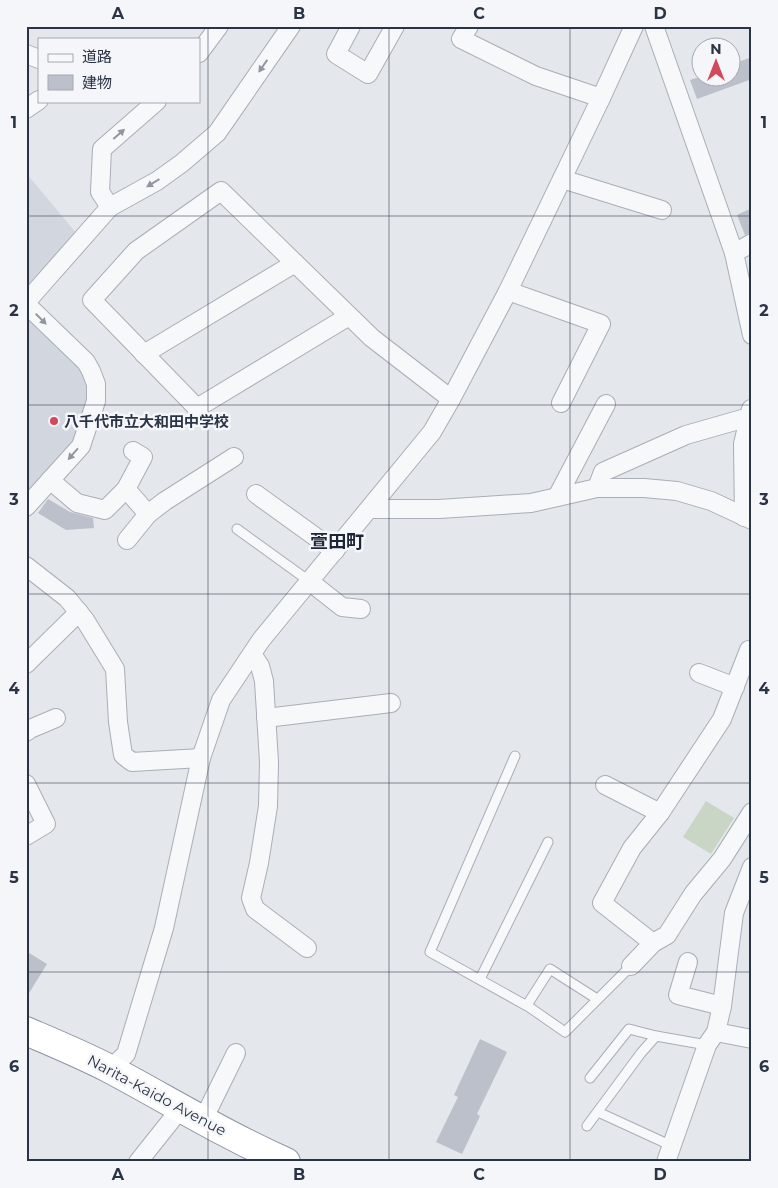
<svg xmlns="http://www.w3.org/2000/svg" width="778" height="1188" font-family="Montserrat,'Noto Sans JP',sans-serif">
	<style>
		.built { fill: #d2d6de }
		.green { fill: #c9d6c5 }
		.building { fill: #bbc0ca }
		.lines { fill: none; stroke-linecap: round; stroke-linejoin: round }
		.service-casing { stroke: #a9aeb7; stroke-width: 11 }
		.minor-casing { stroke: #a9aeb7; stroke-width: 20 }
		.trunk-casing { stroke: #8b94a3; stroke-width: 30 }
		.service { stroke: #f7f8fa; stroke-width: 9 }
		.minor { stroke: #f7f8fa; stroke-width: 18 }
		.trunk { stroke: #fff; stroke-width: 28 }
		.oneway { fill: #9196a0 }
		.grid { fill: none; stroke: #2b3445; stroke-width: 1; stroke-opacity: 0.55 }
		.poi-dot { fill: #d1495b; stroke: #f4f6f9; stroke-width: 2 }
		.labels { text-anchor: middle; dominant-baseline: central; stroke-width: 5; stroke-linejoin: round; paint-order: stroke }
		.poi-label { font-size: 15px; font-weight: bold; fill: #2b3445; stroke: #f4f6f9; text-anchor: start }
		.street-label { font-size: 15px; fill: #2b3445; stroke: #f4f6f9 }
		.quarter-label { font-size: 18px; font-weight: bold; fill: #1d2536; stroke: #f4f6f9 }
		.neatline { fill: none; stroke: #2b3445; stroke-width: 2 }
		.grid-label { font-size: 16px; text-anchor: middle; font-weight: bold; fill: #2b3445 }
	</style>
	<rect width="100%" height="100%" fill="#e4e7ec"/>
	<g class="built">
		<polygon points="26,173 77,234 26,292"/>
		<polygon points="26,314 85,371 90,399 74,443 26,497"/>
	</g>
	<polygon class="green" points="706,801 734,818 711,854 683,837"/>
	<g class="building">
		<polygon points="752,57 752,79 697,99 690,80 696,78 730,78 730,65"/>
		<polygon points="752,208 752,232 745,235 737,215"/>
		<polygon points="48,499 70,512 93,518 94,528 66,530 38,513"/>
		<polygon points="26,951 47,964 26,998"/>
		<polygon points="480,1039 507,1052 477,1114 480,1116 462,1154 436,1142 458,1097 454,1095"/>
	</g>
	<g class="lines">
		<g class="service-casing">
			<g id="service">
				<polyline points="237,529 309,581"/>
				<polyline points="515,756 430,952 529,1007 565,1032 631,966"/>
				<polyline points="480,979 548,842"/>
				<polyline points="527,1005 550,969 597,999"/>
				<polyline points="590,1078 629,1029 656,1036"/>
				<polyline points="598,1112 672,1146"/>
				<polyline points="587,1126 641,1053 656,1036 707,1045"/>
			</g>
		</g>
		<g class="minor-casing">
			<g id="minor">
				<polyline points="351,26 336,54 368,74 395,26"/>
				<polyline points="469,26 461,39 536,76 601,98"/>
				<polyline points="654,26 734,253 752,335"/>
				<polyline points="199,53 219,26"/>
				<polyline points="26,54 39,59"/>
				<polyline points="26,109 39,100"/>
				<polyline points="562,179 662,210"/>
				<polyline points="110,207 100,192 102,149 157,101"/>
				<polyline points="734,253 752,243"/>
				<polyline points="508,291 601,324 561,403"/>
				<polyline points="349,316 197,408 92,300 136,251 221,191 372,338 451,399"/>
				<polyline points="144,354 295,263"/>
				<polyline points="50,480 77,503 105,510 126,489 143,457 133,451"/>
				<polyline points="597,488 603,472 686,435 749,417"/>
				<polyline points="126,489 148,514 165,501 234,457"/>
				<polyline points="256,494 335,551"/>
				<polyline points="557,497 606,404"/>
				<polyline points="26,507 81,446 96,401 96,384 91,371 86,362 28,306 28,300 110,207 157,181 182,163 217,133 291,26"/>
				<polyline points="370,509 439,509 531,503 597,488 644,488 677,491 711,501 752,520"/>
				<polyline points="744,517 743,444 751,409"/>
				<polyline points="127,540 148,514"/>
				<polyline points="26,566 67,598 85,620 115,669 118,722 123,755 132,762 201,758"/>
				<polyline points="309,581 342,607 361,609"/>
				<polyline points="252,654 260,666 264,681 269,762 268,806 259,863 251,898 255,909 307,948"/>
				<polyline points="26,664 79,612"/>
				<polyline points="699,673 735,687"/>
				<polyline points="266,718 391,703"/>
				<polyline points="26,732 30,729 56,718"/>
				<polyline points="26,784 46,824 26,836"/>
				<polyline points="605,785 660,813"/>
				<polyline points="653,943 602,903 632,848 660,813 722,719 749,650 752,650"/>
				<polyline points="688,962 678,995 722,1006"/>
				<polyline points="631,966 653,943 667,935 693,894 722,859 752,812"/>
				<polyline points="716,1032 752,1039"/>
				<polyline points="110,1069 126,1054 164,928 201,758 221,700 261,640 432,432 451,399 508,291 601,98 634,26"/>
				<polyline points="203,1120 236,1053"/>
				<polyline points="138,1162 181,1108"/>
				<polyline points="666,1162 707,1045 716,1032 722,1006 734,913 752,867"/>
			</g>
		</g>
		<g class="trunk-casing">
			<path id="trunk" d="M26,1031C54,1043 83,1055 110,1069C168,1100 225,1135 286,1162"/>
		</g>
		<use href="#service" class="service"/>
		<use href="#minor" class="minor"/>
		<use href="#trunk" class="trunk"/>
	</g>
	<defs><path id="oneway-solid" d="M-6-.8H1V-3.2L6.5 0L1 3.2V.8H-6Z" transform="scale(1.25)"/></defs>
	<g class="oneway">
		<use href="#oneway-solid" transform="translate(263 66) rotate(125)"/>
		<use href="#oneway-solid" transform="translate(119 134) rotate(-41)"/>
		<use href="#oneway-solid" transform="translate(153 183) rotate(149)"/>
		<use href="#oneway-solid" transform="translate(41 319) rotate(45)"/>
		<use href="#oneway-solid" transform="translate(73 454) rotate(131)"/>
	</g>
	<path class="grid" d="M208,26V1162M389,26V1162M570,26V1162M26,216H752M26,405H752M26,594H752M26,783H752M26,972H752"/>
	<circle class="poi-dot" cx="54" cy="421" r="5"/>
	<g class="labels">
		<g class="poi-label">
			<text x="64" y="421">八千代市立大和田中学校</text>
		</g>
		<g class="street-label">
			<text transform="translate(157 1095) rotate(28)">Narita-Kaido Avenue</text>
		</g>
		<g class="quarter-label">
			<text x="337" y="542">萱田町</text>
		</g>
	</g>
	<rect width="778" height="1188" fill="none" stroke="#f4f6f9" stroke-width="55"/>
	<rect x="38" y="38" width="162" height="65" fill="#f4f6f9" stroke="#a4a8b1"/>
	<rect x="48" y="54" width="25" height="8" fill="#f7f8fa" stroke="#a4a8b1"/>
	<text x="82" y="62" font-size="15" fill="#2b3445">道路</text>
	<rect x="48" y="75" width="25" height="15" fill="#bbc0ca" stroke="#a4a8b1"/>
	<text x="82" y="88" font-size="15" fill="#2b3445">建物</text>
	<g transform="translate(716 62)"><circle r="24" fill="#f4f6f9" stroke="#a4a8b1"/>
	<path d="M0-4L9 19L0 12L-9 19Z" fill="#d1495b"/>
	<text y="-8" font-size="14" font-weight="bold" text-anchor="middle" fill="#2b3445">N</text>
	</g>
	<rect x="28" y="28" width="722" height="1132" class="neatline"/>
	<g class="grid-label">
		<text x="118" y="19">A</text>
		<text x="299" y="19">B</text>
		<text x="479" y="19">C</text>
		<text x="660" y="19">D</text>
		<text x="14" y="128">1</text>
		<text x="764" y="128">1</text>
		<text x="14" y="316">2</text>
		<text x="764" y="316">2</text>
		<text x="14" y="505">3</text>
		<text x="764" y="505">3</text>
		<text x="14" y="694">4</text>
		<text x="764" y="694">4</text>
		<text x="14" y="883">5</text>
		<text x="764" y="883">5</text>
		<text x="14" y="1072">6</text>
		<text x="764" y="1072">6</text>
		<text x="118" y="1180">A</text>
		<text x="299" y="1180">B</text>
		<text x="479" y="1180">C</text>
		<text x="660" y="1180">D</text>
	</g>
</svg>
